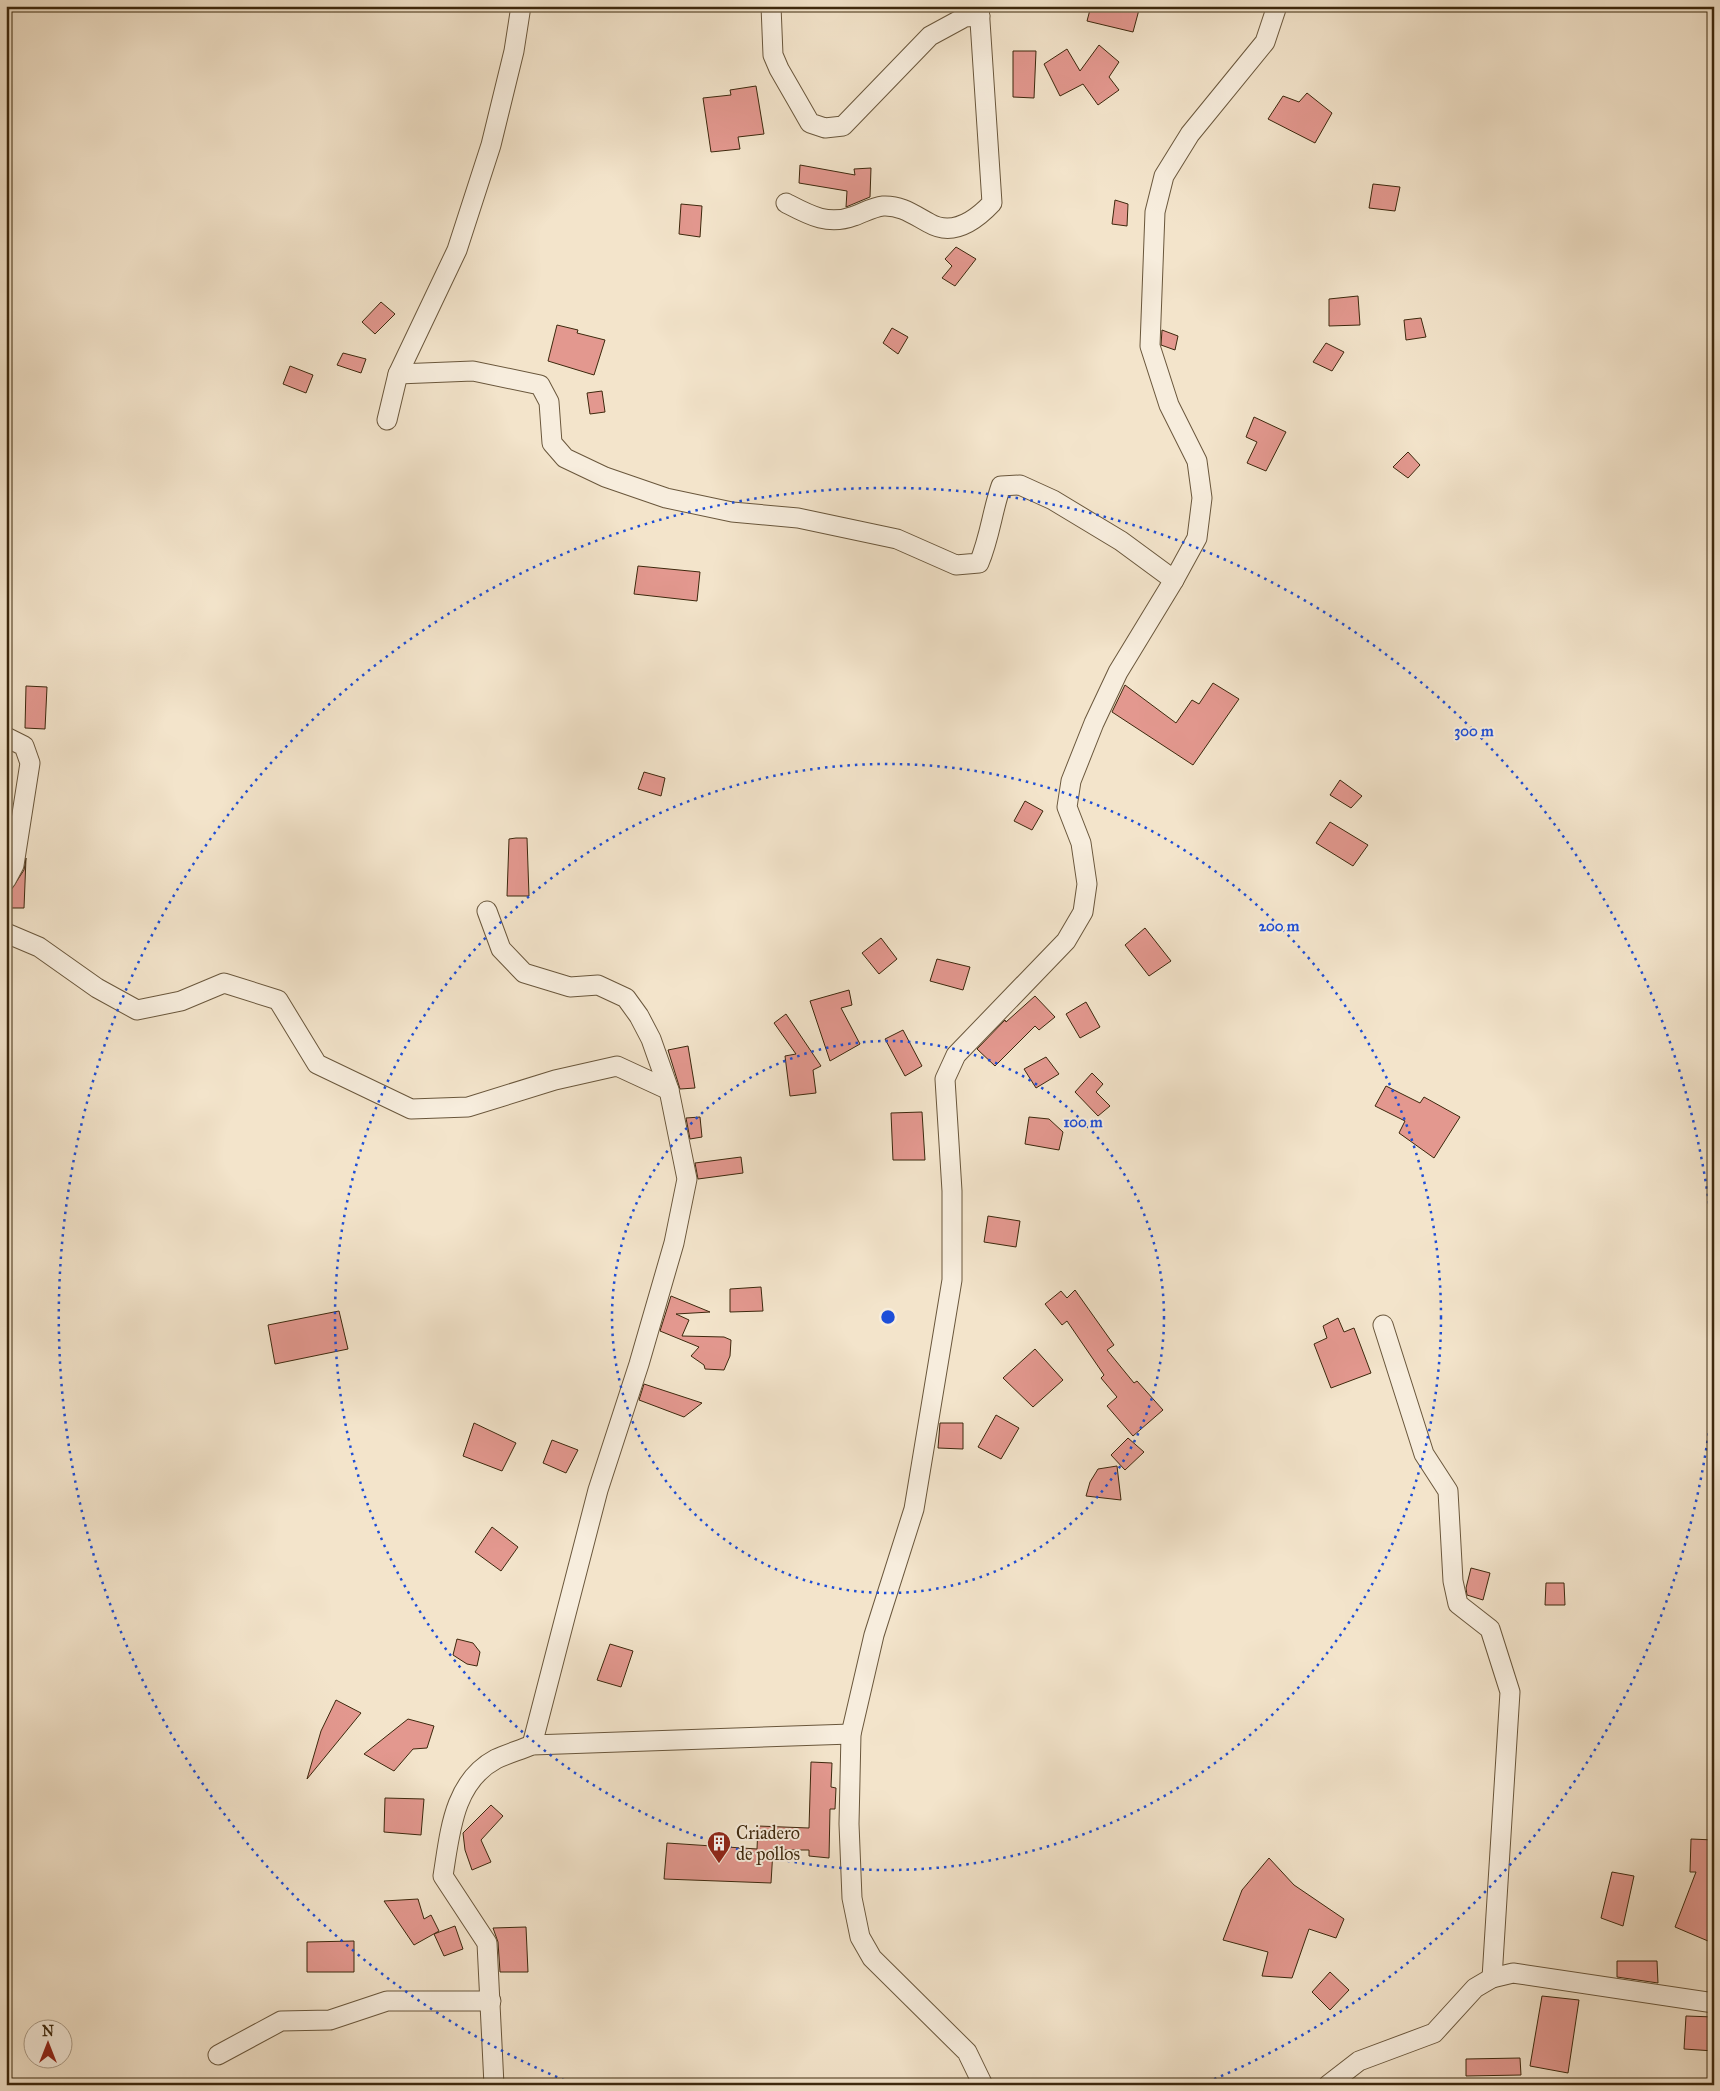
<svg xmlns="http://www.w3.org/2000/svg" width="1720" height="2091" font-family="'IM FELL Great Primer',serif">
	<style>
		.building { fill: #e3988f; stroke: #3d280d }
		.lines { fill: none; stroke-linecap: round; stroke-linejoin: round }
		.minor-casing { stroke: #6a573c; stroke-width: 21 }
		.minor { stroke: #f7eddd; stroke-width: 19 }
		.ring { fill: none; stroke: #1d4ed8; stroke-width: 2.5; stroke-dasharray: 2.5 5 }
		.labels { text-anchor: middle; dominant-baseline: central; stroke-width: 4; stroke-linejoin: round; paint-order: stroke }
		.poi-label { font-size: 18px; fill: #3d280d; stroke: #f7eddd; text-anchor: start }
		.centre { fill: #1d4ed8; stroke: #f7eddd; stroke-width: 2.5 }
		.ring-label { font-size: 15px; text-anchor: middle; font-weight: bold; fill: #1d4ed8; stroke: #f7eddd; stroke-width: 4; stroke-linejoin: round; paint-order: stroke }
	</style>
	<rect width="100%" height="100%" fill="#f3e4cb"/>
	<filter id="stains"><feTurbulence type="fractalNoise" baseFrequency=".004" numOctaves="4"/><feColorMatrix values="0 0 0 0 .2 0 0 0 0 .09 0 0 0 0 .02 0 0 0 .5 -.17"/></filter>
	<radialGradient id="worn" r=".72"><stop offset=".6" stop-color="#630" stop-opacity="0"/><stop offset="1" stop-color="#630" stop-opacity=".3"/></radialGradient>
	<g class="building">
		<polygon points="1091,6 1140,6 1133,32 1087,21"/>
		<polygon points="1099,45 1119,62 1109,77 1119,90 1098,105 1083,84 1060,96 1044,64 1067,49 1080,71"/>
		<polygon points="1013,51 1036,51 1034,98 1013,97"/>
		<polygon points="756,86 764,134 738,137 740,149 711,152 703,98 731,95 730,90"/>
		<polygon points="1307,93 1332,113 1315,143 1268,119 1283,96 1299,102"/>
		<polygon points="800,165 855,175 854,169 871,168 870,197 846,207 847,191 799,183"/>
		<polygon points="1373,184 1400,187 1395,211 1369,208"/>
		<polygon points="1115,200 1128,204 1127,226 1112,224"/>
		<polygon points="681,204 702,206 700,237 679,234"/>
		<polygon points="956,247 976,259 955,286 942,278 952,266 945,259"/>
		<polygon points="1358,296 1360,325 1329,326 1329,299"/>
		<polygon points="381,302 395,314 375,334 362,322"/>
		<polygon points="1421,318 1426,337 1406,340 1404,320"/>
		<polygon points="557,325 578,330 577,333 605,340 594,375 548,361"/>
		<polygon points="892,328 908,337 898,354 883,343"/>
		<polygon points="1162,330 1178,336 1175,350 1161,345"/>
		<polygon points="1326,343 1344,352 1332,371 1313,362"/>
		<polygon points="343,353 366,359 361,373 337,365"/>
		<polygon points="290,366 313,375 306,393 283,384"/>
		<polygon points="602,391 605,412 590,414 587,393"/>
		<polygon points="1254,417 1286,432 1266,471 1247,463 1257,442 1246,437"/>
		<polygon points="1408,452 1420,465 1408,478 1393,467"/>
		<polygon points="638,566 700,572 697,601 634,594"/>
		<polygon points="1213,683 1239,699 1193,765 1112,712 1125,685 1176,723 1192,700 1199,704"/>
		<polygon points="26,686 47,687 45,729 25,728"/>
		<polygon points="644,772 665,778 661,796 638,789"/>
		<polygon points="1340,780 1362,796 1351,808 1330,795"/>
		<polygon points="1025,801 1043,811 1032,830 1014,821"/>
		<polygon points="1330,822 1368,845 1353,866 1316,843"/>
		<polygon points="516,838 527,838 529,896 507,896 509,839"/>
		<polygon points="26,858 24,908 10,908 11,890 24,870"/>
		<polygon points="1145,928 1171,961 1149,976 1125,945"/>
		<polygon points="881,938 897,959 879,974 862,953"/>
		<polygon points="937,959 970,967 963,990 930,981"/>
		<polygon points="849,990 852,1005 841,1008 860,1044 830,1061 810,1001"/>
		<polygon points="1035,996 1055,1017 1039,1030 1035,1026 995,1066 977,1049 1005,1020 1006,1022"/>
		<polygon points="1086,1002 1100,1027 1080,1038 1066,1014"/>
		<polygon points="786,1014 821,1066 813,1070 816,1093 790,1096 785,1056 796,1054 774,1023"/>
		<polygon points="903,1030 922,1066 905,1076 885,1039"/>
		<polygon points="688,1046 695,1088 680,1089 668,1050"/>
		<polygon points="1046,1057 1059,1074 1036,1088 1024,1069"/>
		<polygon points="1092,1073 1103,1084 1096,1092 1110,1106 1098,1116 1075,1092"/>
		<polygon points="1386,1086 1420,1103 1424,1097 1460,1117 1434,1158 1399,1133 1405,1121 1375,1106"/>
		<polygon points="922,1112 925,1160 893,1160 891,1113"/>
		<polygon points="700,1117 702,1137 690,1139 686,1118"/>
		<polygon points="1029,1117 1049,1119 1063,1132 1059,1150 1025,1144"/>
		<polygon points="741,1157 743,1173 698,1179 695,1163"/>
		<polygon points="988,1216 1020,1221 1016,1247 984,1242"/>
		<polygon points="761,1287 763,1311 730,1312 730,1289"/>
		<polygon points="1075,1290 1114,1345 1107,1350 1134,1383 1137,1381 1163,1410 1133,1436 1107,1406 1117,1397 1101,1378 1104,1375 1067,1321 1062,1325 1045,1304 1061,1291 1067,1298"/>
		<polygon points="671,1296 710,1312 676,1314 689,1320 682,1336 724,1337 731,1340 730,1356 724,1370 705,1369 704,1365 691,1356 699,1347 660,1331"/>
		<polygon points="339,1311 348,1349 275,1364 268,1325"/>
		<polygon points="1338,1318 1344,1332 1354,1328 1371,1373 1331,1388 1314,1344 1327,1338 1323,1326"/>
		<polygon points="1035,1349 1063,1380 1033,1407 1003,1378"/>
		<polygon points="644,1384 702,1403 684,1417 639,1400"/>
		<polygon points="996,1415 1019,1428 1001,1459 978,1447"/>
		<polygon points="474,1423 516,1443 502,1471 463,1456"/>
		<polygon points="940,1423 963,1423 963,1449 938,1448"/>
		<polygon points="1128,1438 1144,1452 1125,1470 1111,1455"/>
		<polygon points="552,1440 578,1450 566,1473 543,1463"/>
		<polygon points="1117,1466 1121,1500 1086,1496 1090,1482 1098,1469"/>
		<polygon points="492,1527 518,1547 501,1571 475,1552"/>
		<polygon points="1471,1568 1490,1573 1483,1600 1467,1595 1466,1588"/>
		<polygon points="1546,1583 1564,1583 1565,1605 1545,1605"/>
		<polygon points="457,1639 473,1643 480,1652 477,1666 467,1664 453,1655"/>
		<polygon points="610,1644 633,1651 621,1687 597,1680"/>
		<polygon points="336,1700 361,1713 307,1779 321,1731"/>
		<polygon points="408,1719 434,1726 427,1748 413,1749 394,1771 364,1754"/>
		<polygon points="811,1762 832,1763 831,1787 836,1788 835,1809 830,1809 829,1858 809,1856 809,1850 773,1850 771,1883 664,1879 667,1843 757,1849 758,1826 809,1828"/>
		<polygon points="385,1798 424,1799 421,1835 384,1832"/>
		<polygon points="491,1805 503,1816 481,1840 491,1862 472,1870 465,1850 463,1833"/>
		<polygon points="1691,1839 1714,1840 1714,1924 1708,1941 1675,1927 1696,1872 1690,1872"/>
		<polygon points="1269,1858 1294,1885 1344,1919 1336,1938 1309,1929 1292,1978 1262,1976 1268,1952 1223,1940 1242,1890"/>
		<polygon points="1612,1872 1634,1876 1623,1926 1601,1918"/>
		<polygon points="418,1899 424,1919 431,1915 439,1931 414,1945 384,1901"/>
		<polygon points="455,1926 463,1949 444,1956 434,1934"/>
		<polygon points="526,1927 528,1972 500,1972 498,1942 493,1928"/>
		<polygon points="354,1941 354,1972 307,1972 307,1942"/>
		<polygon points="1617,1961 1657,1961 1658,1983 1617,1977"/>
		<polygon points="1330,1972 1349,1990 1330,2010 1312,1992"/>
		<polygon points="1542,1996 1579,2000 1568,2073 1530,2066"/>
		<polygon points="1686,2016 1714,2017 1714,2051 1684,2049"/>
		<polygon points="1520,2058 1521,2075 1466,2076 1466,2059"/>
	</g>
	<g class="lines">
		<g class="minor-casing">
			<g id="minor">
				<polyline points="771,6 773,55 779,69 798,102 810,123 825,128 843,126 930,36 965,17 980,16"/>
				<path d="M786,203C809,215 828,226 854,216C863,213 873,207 883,206C901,205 914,215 929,223C953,237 976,220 992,203L979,6"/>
				<path d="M398,374L473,371L540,385L549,402L552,443L565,458L605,477L666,498L732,512L798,518L897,539L956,565L979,563C990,537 992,512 1001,486L1020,485L1053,500L1121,541L1174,580"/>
				<polyline points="387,420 398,374 457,250 491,145 514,51 521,6"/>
				<polyline points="6,737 24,746 30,763 14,865 6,880"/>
				<polyline points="487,911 501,949 524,973 570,987 598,985 626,998 639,1016 651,1039 669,1090 687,1179 674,1243 639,1364 598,1490 532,1745"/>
				<polyline points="6,933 39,947 97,988 137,1010 181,1001 224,983 278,1000 317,1064 411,1109 468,1107 555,1080 617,1066 669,1090"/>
				<polyline points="1383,1325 1424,1454 1448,1491 1453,1581 1458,1604 1490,1629 1510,1692 1492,1978"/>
				<polyline points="218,2055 281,2021 330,2020 387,2001 491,2001"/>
				<path d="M494,2085L487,1943L443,1876C450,1833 453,1782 496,1759C507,1754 520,1750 532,1745L851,1734"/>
				<polyline points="983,2085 967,2052 872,1958 860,1937 852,1898 849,1824 851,1734 874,1635 914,1509 952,1280 952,1191 945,1079 956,1055 1066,941 1083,912 1087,884 1081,843 1067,807 1071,781 1094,723 1118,672 1174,580 1197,538 1202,498 1197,461 1169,405 1150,346 1155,212 1164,176 1190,134 1265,42 1277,6"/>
				<polyline points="1328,2085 1359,2061 1434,2033 1475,1988 1492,1978 1513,1973 1714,2003"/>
			</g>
		</g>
		<use href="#minor" class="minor"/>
	</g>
	<g class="ring">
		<circle cx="888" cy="1317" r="276"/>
		<circle cx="888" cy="1317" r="553"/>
		<path d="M1713 1396A829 829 0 0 1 1205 2083M571 2083A829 829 0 1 1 1713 1238"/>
	</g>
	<defs>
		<g id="building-pin" transform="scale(1.25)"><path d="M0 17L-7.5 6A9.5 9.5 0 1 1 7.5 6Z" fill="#8f2418" stroke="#f7eddd"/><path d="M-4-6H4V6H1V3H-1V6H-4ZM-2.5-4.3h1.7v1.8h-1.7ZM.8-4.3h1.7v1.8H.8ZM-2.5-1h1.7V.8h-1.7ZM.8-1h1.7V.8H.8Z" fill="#fff"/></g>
	</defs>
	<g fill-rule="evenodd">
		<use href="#building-pin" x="719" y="1843"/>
	</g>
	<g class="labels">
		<g class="poi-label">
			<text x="736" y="1833">Criadero<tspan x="736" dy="21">de pollos</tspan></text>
		</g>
	</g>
	<circle cx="888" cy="1317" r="8" class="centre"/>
	<g class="ring-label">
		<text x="1474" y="736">300 m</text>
		<text x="1279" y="931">200 m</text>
		<text x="1083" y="1127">100 m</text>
	</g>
	<rect width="1720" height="2091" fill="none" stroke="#f3e4cb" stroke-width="25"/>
	<rect x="8" y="8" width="1705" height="2076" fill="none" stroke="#3d280d" stroke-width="2.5"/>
	<rect x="12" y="12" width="1695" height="2066" fill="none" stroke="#3d280d"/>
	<g transform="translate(48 2044)"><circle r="24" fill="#f7eddd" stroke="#ad9e8a"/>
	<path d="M0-4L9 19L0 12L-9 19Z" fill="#8f2418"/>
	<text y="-8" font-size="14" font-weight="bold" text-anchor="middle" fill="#3d280d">N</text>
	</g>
	<rect width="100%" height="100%" filter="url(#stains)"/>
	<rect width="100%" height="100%" fill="url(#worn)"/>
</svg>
